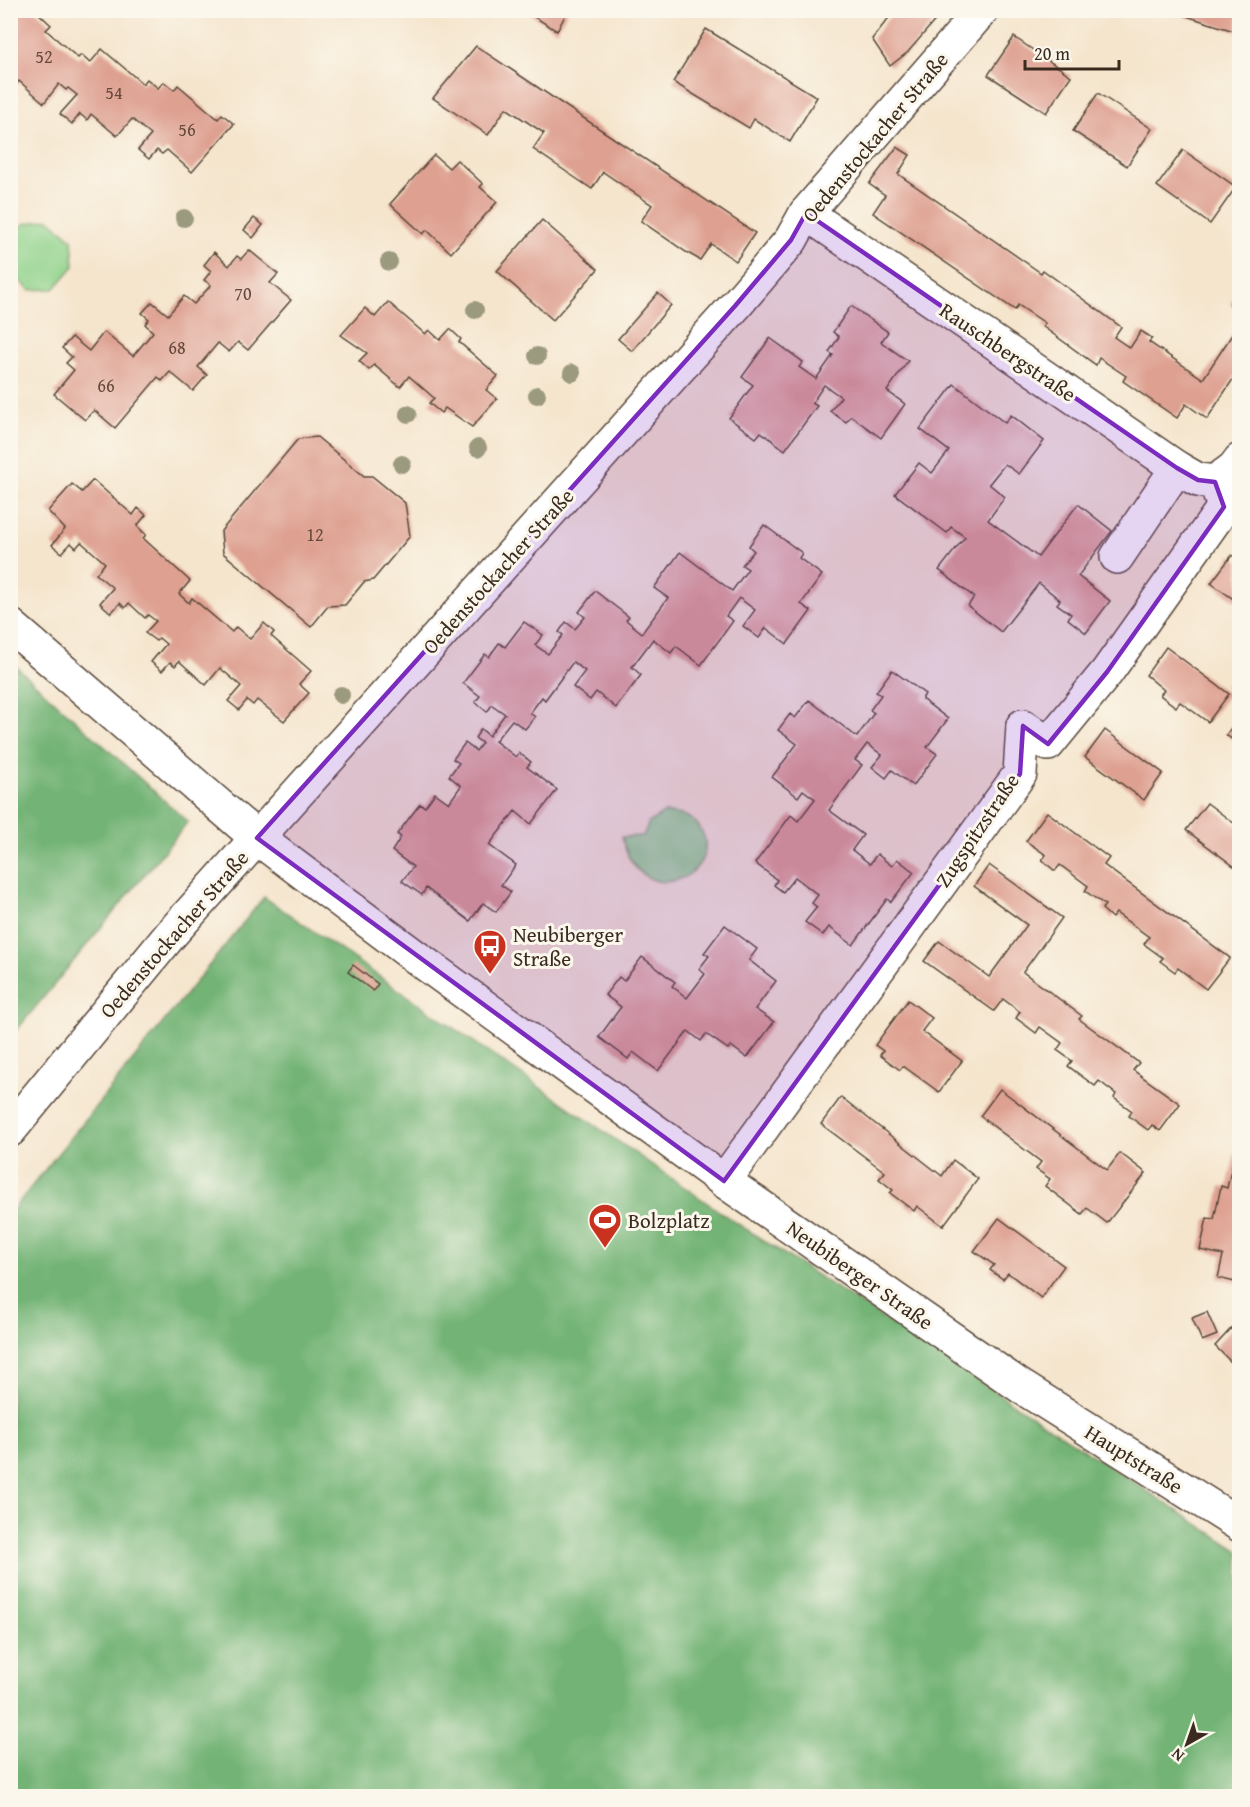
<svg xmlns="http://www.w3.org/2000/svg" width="1250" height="1807" font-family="'Gentium Book Plus',serif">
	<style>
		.green { fill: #8fd28a; stroke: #657e54; stroke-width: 1.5 }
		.forest { fill: #73b476; stroke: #576f4a; stroke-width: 1.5 }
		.building { fill: #dea091 }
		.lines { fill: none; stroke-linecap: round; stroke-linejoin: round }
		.minor-casing { stroke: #574638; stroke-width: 36 }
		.minor { stroke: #fff; stroke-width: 33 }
		.tree { fill: #9c9a7e }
		.marked { fill: #7b2cbf; fill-opacity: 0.2; stroke: #7b2cbf; stroke-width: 4.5; stroke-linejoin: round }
		.labels { text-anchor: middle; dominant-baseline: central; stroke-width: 6; stroke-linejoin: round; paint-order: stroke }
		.number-label { font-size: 18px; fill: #64483b }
		.street-label { font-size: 21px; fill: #3b2a1e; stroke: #fbf7ec }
		.poi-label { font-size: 21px; fill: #3b2a1e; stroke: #fbf7ec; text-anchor: start }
	</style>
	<rect width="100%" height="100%" fill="#fbf7ec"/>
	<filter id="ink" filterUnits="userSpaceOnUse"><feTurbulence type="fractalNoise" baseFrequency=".0167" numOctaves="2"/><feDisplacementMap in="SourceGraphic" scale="12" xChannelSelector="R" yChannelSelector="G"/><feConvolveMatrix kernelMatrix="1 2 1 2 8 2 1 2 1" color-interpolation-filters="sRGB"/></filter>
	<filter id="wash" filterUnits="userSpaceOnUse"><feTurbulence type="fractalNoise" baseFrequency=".008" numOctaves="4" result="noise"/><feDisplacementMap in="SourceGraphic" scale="24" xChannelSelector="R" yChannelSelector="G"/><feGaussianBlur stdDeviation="1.35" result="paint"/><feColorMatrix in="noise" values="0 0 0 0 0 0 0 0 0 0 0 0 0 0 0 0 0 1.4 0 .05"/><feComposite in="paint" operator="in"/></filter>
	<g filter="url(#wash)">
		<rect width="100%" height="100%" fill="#f5e5cd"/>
		<g class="green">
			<polygon points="49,219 72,239 74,266 54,289 30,290 11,273 11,240 24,224"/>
			<path d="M664,813C680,813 695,816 702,832C722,876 639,915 622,837L643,836L649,822Z"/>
		</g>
		<g class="forest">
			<polygon points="11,662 188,822 11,1037"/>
			<polygon points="264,897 732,1220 1239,1551 1239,1796 11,1796 11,1212"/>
		</g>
		<g id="blocks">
			<g class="building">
				<polygon points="10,10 35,10 51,25 46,30 78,58 81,55 90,63 102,49 143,84 147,79 158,88 164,82 174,90 178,85 218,119 222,114 234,124 192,172 167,150 162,154 157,150 149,159 138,150 151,135 132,119 117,136 91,114 87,120 80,114 72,124 60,114 77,95 68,88 66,90 59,84 44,103 19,81 14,87 10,84"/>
				<polygon points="523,10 568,10 557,31"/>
				<polygon points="895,10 944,10 908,52 890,66 872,39"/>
				<polygon points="1239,10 1237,32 1170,11 1170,10"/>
				<polygon points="706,29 817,97 790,142 754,119 749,128 673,82"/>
				<polygon points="1014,37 1071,76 1046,113 988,75"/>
				<polygon points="476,46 755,233 736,261 711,244 700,260 686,252 641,221 652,205 603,172 592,189 577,179 533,149 544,133 506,108 488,135 433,98"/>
				<polygon points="1098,93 1152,129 1127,166 1073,131"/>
				<polygon points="897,147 910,155 898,174 1041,273 1043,270 1121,327 1114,337 1130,348 1141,331 1152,338 1149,342 1203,379 1239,324 1239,370 1207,419 1186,404 1177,418 1123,381 1126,376 1099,358 1096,365 1042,326 1045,323 1018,305 1015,310 873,213 885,195 869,184"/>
				<polygon points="1183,150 1236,187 1210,224 1157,186"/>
				<polygon points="434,155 449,168 457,160 483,184 480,187 497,202 451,253 427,230 423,234 390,204"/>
				<polygon points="254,218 263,225 253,238 244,230"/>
				<polygon points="542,220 598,269 553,320 497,271"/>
				<polygon points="249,250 278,274 270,283 291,300 248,350 238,342 229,352 218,343 198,367 207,375 193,391 170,372 162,381 158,377 115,428 94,410 85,420 54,394 74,370 66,363 72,357 62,348 72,337 89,351 104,332 133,356 153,332 145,324 149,319 142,313 152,302 168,315 184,296 194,304 211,285 204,280 211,271 204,265 214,252 229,266 237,256 241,259"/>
				<polygon points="1239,291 1239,311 1230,304"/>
				<polygon points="658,293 671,305 632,351 618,339"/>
				<polygon points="388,302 425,334 429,330 440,340 450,329 461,339 459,342 498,376 486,390 497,399 472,427 445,408 441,413 429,403 434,398 409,376 400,387 374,365 369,370 359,361 367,353 341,335 365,308 375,317"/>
				<polygon points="851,306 888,332 881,342 908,361 887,391 905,404 881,438 851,416 846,422 830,411 841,397 824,385 812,403 817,406 785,450 761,432 756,438 729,418 753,385 742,377 770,338 803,362 799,367 816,379 833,355 829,352 839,337 833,332"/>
				<polygon points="954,384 1005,423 1011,415 1044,441 1019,474 1005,464 989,484 1005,497 988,520 1038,557 1078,504 1112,531 1078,576 1110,601 1086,633 1068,619 1071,614 1057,604 1060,600 1039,583 1001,632 968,606 974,597 939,570 965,537 951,527 947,533 895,494 919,463 932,473 949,451 920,429"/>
				<polygon points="317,437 364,476 372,476 405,503 410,536 373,580 364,582 345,605 328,606 311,627 223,553 221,531 298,439"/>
				<polygon points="93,480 133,515 138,508 146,515 137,526 146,535 143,538 190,581 179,594 189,603 192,598 232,632 236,627 250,639 264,623 274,632 271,636 311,671 299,684 309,693 284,721 257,700 253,705 247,700 239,710 228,701 241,686 220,668 206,685 179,661 175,666 170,662 162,671 151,662 166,644 159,638 156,641 145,633 156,621 148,615 145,618 129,603 125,608 120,603 111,613 100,603 113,588 96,574 105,563 81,542 76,548 71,543 62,553 52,545 65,529 48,511 72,484 82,492"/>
				<polygon points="764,525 802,553 799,558 822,575 801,604 811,611 787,644 766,628 759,638 743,626 755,610 739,598 726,616 733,621 701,665 676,646 671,653 653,639 632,667 641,675 616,708 596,692 590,700 573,687 585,671 573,662 545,700 542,697 530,713 535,717 525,729 512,720 495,741 516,757 519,753 531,762 527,767 557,790 531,824 515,811 489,845 516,865 501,885 511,892 496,912 483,903 470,921 426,888 422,895 402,881 413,867 392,851 401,837 397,834 420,804 425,807 435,793 449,803 461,786 449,776 459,763 453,759 465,743 476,751 482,743 475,738 481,729 489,736 505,714 492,705 487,712 475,702 480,696 463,683 485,654 489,657 499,643 505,647 524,622 543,635 535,645 548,654 563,635 559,632 566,622 575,629 585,617 579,612 595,591 629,617 626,620 642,633 668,598 654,588 680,552 732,591 748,569 742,565 754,551 749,546"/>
				<polygon points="1232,555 1239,561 1239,603 1211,583"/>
				<polygon points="1166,647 1229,694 1208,722 1180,702 1176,707 1160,695 1164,690 1146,675"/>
				<polygon points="892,670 925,694 922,699 948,719 927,747 937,754 913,786 892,770 886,778 872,767 882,755 867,744 855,760 862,765 829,810 863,835 852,850 870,864 877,854 892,866 897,859 914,872 891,902 887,899 853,945 829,927 823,935 805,922 817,907 812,903 818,895 795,877 783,892 774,885 777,880 755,863 791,815 798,821 815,799 803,790 798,797 772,777 797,744 778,730 790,714 795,718 809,700 857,737 874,713 870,710 881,695 876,692"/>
				<polygon points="1239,679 1239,693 1233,688"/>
				<polygon points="1239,717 1239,744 1226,735"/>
				<polygon points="1105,730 1163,773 1144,800 1085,757"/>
				<polygon points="1207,803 1239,827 1239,870 1186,830"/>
				<polygon points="1047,812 1109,858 1104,865 1230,958 1206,989 1178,968 1175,972 1160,961 1163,958 1144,944 1149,937 1116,913 1112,918 1102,909 1105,905 1085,891 1088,886 1060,865 1055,871 1042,860 1046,855 1026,841"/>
				<polygon points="989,865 1062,918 1023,972 1082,1016 1079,1019 1139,1063 1133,1070 1180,1104 1160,1131 1152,1125 1148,1130 1129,1116 1132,1111 1114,1098 1116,1094 1099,1081 1095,1086 1068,1066 1072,1061 1057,1050 1062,1043 1040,1027 1036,1033 1016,1018 1020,1012 1003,999 994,1011 924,961 939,941 989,977 1027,925 974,886"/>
				<polygon points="725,925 757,949 749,960 776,981 755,1009 774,1022 747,1058 731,1046 728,1049 706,1034 701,1041 688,1031 658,1071 633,1052 628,1059 599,1037 621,1007 605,995 619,977 624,981 642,957 675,982 672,986 687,998 705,974 699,969 709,956 704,953"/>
				<polygon points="353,965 378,984 373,991 348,972"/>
				<polygon points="908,1000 932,1018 922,1031 962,1061 939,1092 903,1066 900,1070 880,1055 883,1051 875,1045"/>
				<polygon points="1000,1089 1107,1170 1120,1153 1146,1173 1107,1223 1087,1208 1082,1214 1045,1186 1050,1179 1036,1169 1041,1162 980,1116"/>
				<polygon points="841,1097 942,1176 953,1160 978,1179 943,1226 917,1206 914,1211 890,1193 893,1190 879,1179 885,1172 821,1124"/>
				<polygon points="1235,1153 1239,1154 1239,1283 1218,1278 1223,1255 1200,1250 1207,1218 1214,1219 1221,1186 1227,1188"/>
				<polygon points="999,1218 1064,1266 1041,1298 1008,1273 1003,1279 990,1270 994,1265 974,1251"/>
				<polygon points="1207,1312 1217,1335 1202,1341 1192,1318"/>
				<polygon points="1239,1320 1239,1370 1215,1346"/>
			</g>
		</g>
	</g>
	<g filter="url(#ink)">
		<use href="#blocks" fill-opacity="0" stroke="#574638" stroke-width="1.5"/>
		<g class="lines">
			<g class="minor-casing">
				<g id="minor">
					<polyline points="806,213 1177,468 1198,480 1215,482"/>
					<polyline points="1215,482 1234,468 1240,460"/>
					<polyline points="1117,557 1177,468"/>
					<polyline points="10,625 257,838 409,952 724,1181 1020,1386 1240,1525"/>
					<polyline points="1023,726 1048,744 1107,672 1224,507 1215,482"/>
					<polyline points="10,1130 171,934 735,306 791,240 806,213 982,10"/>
					<polyline points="724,1181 1020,774 1023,726"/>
				</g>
			</g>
			<use href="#minor" class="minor"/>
		</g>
		<g class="tree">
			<circle cx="184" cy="218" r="9"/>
			<circle cx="389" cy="262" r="9"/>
			<circle cx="475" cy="310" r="9"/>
			<circle cx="537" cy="356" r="9"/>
			<circle cx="572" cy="373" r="9"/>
			<circle cx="537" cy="395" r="9"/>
			<circle cx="408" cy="414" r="9"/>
			<circle cx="478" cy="448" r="9"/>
			<circle cx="402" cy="464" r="9"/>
			<circle cx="341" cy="695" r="9"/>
		</g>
	</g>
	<path class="marked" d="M806,213L1177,468L1198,480L1215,482L1224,507L1107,672L1048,744L1023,726L1020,774L724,1181L257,838L735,306L791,240Z"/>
	<defs>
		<g id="bus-pin" transform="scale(1.725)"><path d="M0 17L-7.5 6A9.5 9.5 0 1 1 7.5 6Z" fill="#c8321e" stroke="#fbf7ec"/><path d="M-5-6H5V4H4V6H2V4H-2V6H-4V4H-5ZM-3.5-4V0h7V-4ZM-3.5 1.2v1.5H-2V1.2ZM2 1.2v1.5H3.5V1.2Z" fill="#fff"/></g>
		<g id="stadium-pin" transform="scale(1.725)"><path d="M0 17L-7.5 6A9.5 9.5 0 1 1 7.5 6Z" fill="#c8321e" stroke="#fbf7ec"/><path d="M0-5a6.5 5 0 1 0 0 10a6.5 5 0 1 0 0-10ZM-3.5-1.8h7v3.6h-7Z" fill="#fff"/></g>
	</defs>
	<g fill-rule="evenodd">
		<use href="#bus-pin" x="490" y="946"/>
		<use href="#stadium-pin" x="605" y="1220"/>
	</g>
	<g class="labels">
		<g class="number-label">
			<text x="44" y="56">52</text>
			<text x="114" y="92">54</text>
			<text x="187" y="129">56</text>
			<text x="243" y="293">70</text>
			<text x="177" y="347">68</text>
			<text x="106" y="385">66</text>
			<text x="315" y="534">12</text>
		</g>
		<g class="street-label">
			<text transform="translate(875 137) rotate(-50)">Oedenstockacher Straße</text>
			<text transform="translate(1008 352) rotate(34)">Rauschbergstraße</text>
			<text transform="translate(498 571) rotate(-48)">Oedenstockacher Straße</text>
			<text transform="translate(977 830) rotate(-56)">Zugspitzstraße</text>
			<text transform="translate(174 934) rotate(-49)">Oedenstockacher Straße</text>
			<text transform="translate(860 1275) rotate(35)">Neubiberger Straße</text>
			<text transform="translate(1134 1459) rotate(32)">Hauptstraße</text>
		</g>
		<g class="poi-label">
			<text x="513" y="934">Neubiberger<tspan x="513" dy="24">Straße</tspan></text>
			<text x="628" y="1220">Bolzplatz</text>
		</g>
	</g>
	<rect width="1250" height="1807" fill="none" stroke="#fbf7ec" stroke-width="36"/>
	<g transform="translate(1187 1744) rotate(220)" stroke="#fbf7ec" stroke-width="4.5" paint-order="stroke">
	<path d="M0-4.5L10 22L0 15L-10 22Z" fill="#3b2a1e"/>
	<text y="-9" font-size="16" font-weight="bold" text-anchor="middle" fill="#3b2a1e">N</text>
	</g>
	<path d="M1025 60v9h94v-9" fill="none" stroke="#3b2a1e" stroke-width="3"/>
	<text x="1034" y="60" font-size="18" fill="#3b2a1e" stroke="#fbf7ec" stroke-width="4.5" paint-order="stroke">20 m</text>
</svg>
